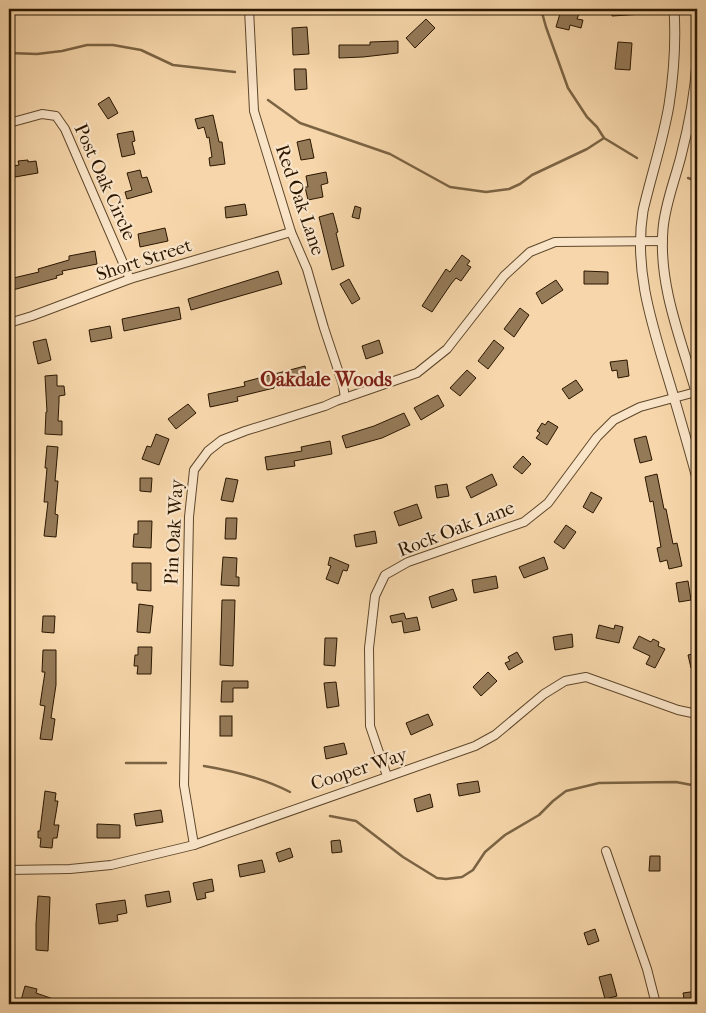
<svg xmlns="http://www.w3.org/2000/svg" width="706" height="1013" font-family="'IM FELL French Canon',serif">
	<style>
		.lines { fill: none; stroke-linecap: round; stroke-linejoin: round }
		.stream { stroke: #7b6343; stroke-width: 2.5 }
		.building { fill: #957a58; stroke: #2b1700 }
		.minor-casing { stroke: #5e472a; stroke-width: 10 }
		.tertiary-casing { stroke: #5e472a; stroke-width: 11 }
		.minor { stroke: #f9e4c8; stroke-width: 8 }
		.tertiary { stroke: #f9e4c8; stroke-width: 9 }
		.labels { text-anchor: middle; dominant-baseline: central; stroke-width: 4.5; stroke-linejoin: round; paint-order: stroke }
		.street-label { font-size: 19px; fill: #2b1700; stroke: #f9e4c8 }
		.neighbourhood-label { font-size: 20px; font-weight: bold; fill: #7a1f14; stroke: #f9e4c8 }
	</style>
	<rect width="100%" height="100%" fill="#f6d6aa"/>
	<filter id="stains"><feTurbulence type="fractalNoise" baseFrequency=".004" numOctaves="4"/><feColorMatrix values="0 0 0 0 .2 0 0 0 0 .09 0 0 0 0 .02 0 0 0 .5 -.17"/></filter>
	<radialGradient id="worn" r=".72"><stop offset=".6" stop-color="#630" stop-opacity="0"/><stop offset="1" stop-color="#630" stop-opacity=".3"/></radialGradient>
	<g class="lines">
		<g class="stream">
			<polyline points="541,9 546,27 568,88 587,117 597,127 604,138 637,158"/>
			<polyline points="9,53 37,54 62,51 87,45 113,45 141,50 173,65 235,72"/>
			<polyline points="268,100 300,123 390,154 450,187 486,192 509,189 520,184 532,175 587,149 604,138"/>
			<polyline points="688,178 697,181"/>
			<polyline points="126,763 166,763"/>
			<path d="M204,766C234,771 263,778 290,792"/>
			<polyline points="330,816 356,821 403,857 437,878 446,879 462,877 473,870 485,852 505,835 539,815 553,801 566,791 599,783 676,782 697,786"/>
		</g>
	</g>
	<g class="building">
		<polygon points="611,9 643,9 643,14 612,16"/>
		<polygon points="561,10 579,14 577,19 583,20 581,28 570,25 569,30 556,27"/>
		<polygon points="426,19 435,28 415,48 406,38"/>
		<polygon points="307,27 309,54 293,55 292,28"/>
		<polygon points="398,41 398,53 363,57 339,58 339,45 370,45 370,42"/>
		<polygon points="618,42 632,43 630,70 615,69"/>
		<polygon points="294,69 306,69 307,89 295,90"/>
		<polygon points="109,97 118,113 108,119 98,104"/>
		<polygon points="213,115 219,142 222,142 225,164 210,166 209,158 212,157 209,137 207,138 204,127 198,129 195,119"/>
		<polygon points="133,131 135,141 132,142 135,154 122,157 117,134"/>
		<polygon points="310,139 314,158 301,160 297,142"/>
		<polygon points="28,160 28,162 36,161 38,173 15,177 13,166 19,165 18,161"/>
		<polygon points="140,170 142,178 147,177 152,192 127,199 125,192 132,190 127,173"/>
		<polygon points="326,172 328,183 321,185 323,197 308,200 305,187 308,187 306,176"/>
		<polygon points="245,204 247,215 226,218 225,207"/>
		<polygon points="355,206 361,208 359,219 352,217"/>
		<polygon points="333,213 338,232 336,233 344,266 332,270 319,217"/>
		<polygon points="165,228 168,241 140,247 138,234"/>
		<polygon points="95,251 97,264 62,271 63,274 56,276 57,278 9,291 9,279 39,272 38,269 69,260 69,256"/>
		<polygon points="462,255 470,261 467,265 471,267 461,281 456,278 451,284 432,312 422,306 446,269 450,272"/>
		<polygon points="278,271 282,284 191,310 188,299"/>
		<polygon points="584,271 608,272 608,284 584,284"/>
		<polygon points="349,279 360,299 352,304 340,284"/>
		<polygon points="556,280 563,290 542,304 536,293"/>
		<polygon points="179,307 181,319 124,331 122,319"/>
		<polygon points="520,308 529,315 514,337 504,329"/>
		<polygon points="110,326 112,338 91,342 89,330"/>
		<polygon points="46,339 51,360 38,364 33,342"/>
		<polygon points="379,340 383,353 366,359 362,346"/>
		<polygon points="494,340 504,348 488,369 478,361"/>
		<polygon points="627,360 629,376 618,378 617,370 612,371 610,362"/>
		<polygon points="305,366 307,378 274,386 274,388 237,397 238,401 210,407 208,394 245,386 244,382"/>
		<polygon points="467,370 476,378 460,396 450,388"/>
		<polygon points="57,375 57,386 64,386 65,395 59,396 59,402 58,421 62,421 62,435 45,434 46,412 47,412 45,376"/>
		<polygon points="576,380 583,390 569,399 562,389"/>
		<polygon points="438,395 444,406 421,420 414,408"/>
		<polygon points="188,404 196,413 176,429 168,419"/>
		<polygon points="404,413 410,425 382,438 346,448 342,436 374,426"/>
		<polygon points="548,421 558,427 547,445 536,438 540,433 537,431 542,423 545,425"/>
		<polygon points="156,434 169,439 159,465 142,459 147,446 151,447"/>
		<polygon points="646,436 652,460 640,463 634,439"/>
		<polygon points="330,441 332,454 294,461 295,466 267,470 265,457 302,451 301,447"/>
		<polygon points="47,446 58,447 55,481 58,481 55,514 58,515 56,537 44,536 48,502 44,502 47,468 45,468"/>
		<polygon points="523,456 531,464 522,474 513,467"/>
		<polygon points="492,474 497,485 471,498 466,487"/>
		<polygon points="657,474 664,509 666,509 673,544 677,543 682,566 669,569 667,560 660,562 657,548 661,547 653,501 650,502 645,477"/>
		<polygon points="140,478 152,478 151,492 140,491"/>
		<polygon points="226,478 238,480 233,502 221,500"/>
		<polygon points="447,484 449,496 437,498 435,486"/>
		<polygon points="591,492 602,498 593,513 583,507"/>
		<polygon points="417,504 422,518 399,526 394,512"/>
		<polygon points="226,518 237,518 236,539 225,539"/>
		<polygon points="138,521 152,521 151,548 133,547 134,534 138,534"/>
		<polygon points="566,525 576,532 564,549 554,542"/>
		<polygon points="375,531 377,543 356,547 354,535"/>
		<polygon points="223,557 237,558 236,577 239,577 239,586 221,585"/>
		<polygon points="330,557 349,565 347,571 343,570 338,584 326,579 331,566 328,565"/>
		<polygon points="544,557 548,569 524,578 519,567"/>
		<polygon points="132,563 151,563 151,591 137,590 137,583 132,583"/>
		<polygon points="496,576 498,588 474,593 472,580"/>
		<polygon points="688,581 691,600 679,602 676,583"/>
		<polygon points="453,589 457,600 432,608 429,597"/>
		<polygon points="222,600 235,600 233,666 220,665"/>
		<polygon points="139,604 153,606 150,633 137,632"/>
		<polygon points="404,613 406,619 417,617 420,630 404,633 402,621 392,623 390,616"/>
		<polygon points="43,616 55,616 54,633 42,632"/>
		<polygon points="599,625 614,629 615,625 623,627 619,643 596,638"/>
		<polygon points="572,634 573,647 555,650 553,637"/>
		<polygon points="639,636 651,642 653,639 659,642 658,646 665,649 655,668 646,664 650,656 633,648"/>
		<polygon points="325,638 337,638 335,666 324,665"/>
		<polygon points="138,647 152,647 151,674 137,674 138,666 134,666 135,655 138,655"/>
		<polygon points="43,650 56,650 56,685 51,718 55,719 52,740 40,739 45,706 40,705 45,672 42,672"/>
		<polygon points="517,652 523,662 509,670 505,663 510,661 508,657"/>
		<polygon points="697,653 697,666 691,668 688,655"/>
		<polygon points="488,672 497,681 481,696 473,687"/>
		<polygon points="222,681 248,681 248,688 233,688 233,702 221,702"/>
		<polygon points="336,682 339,706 327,708 324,683"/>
		<polygon points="428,714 433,725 411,735 406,723"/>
		<rect x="220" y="716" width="12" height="20"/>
		<polygon points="344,743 347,754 326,759 324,747"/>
		<polygon points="478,781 480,792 459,796 457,784"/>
		<polygon points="45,791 56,793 55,801 58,801 54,825 59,825 57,838 53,838 52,848 40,847 41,838 38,838 38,831 40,831"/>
		<polygon points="430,794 433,807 417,812 414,799"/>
		<polygon points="161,810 163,822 136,826 134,814"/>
		<polygon points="97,824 120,825 120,838 97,838"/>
		<polygon points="340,840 342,852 332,853 331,841"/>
		<polygon points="290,848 293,857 279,862 276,853"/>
		<polygon points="650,856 660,856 660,871 649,871"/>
		<polygon points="262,860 265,872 240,877 238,865"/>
		<polygon points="212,879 214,891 205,893 206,898 197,900 193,883"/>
		<polygon points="169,891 171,902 147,907 145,895"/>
		<polygon points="38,896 50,897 48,951 36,950 36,924"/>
		<polygon points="125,900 127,913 117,915 118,921 99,924 96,904"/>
		<polygon points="595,929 599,941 588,945 584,933"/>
		<polygon points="611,974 617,996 605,999 599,977"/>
		<polygon points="25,986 37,989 36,993 62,1002 62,1004 20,1004"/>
		<polygon points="697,991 697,1003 685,1004 683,993"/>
	</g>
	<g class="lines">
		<g class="minor-casing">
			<g id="minor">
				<polyline points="249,9 254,111 291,232 307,269 324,328 343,385 345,398"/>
				<polyline points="9,123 42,114 56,116 65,129 130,279"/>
				<polyline points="9,323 32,316 130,279 291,232"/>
				<polyline points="387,776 370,726 369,648 375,596 385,575 408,562 524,522 548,503 597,437 614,420 640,407 696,392"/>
				<polyline points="194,845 184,785 189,517 194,470 208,451 222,440 245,431 325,406 336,401 417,373 447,349 504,276 530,252 555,242 663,241"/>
				<polyline points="606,851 647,969 656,1004"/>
				<polyline points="9,870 70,869 111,865 194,845 475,746 495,735 544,694 565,681 586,677 678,710 697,714"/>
			</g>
		</g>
		<g class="tertiary-casing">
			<g id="tertiary">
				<path d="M674,9C676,41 674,73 669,105C663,141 651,176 643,211C634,267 650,318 666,371C677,407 687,442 697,478"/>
				<polyline points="697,9 697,14"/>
				<path d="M697,62C695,94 689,125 681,156C675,180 665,204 663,229C658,286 682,342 697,395"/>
			</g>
		</g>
		<use href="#minor" class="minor"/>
		<use href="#tertiary" class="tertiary"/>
	</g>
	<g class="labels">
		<g class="street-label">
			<text transform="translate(105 182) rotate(66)">Post Oak Circle</text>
			<text transform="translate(300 200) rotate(71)">Red Oak Lane</text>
			<text transform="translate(144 260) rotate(-18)">Short Street</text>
			<text transform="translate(456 529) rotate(-21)">Rock Oak Lane</text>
			<text transform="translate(174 532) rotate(-87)">Pin Oak Way</text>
			<text transform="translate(359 769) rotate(-18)">Cooper Way</text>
		</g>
		<g class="neighbourhood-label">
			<text x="326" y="379">Oakdale Woods</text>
		</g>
	</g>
	<rect width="706" height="1013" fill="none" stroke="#f6d6aa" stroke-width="30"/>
	<rect x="10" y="10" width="686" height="993" fill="none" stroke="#2b1700" stroke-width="2.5"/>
	<rect x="15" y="15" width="676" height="983" fill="none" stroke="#2b1700"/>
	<rect width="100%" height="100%" filter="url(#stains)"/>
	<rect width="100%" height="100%" fill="url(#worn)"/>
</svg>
